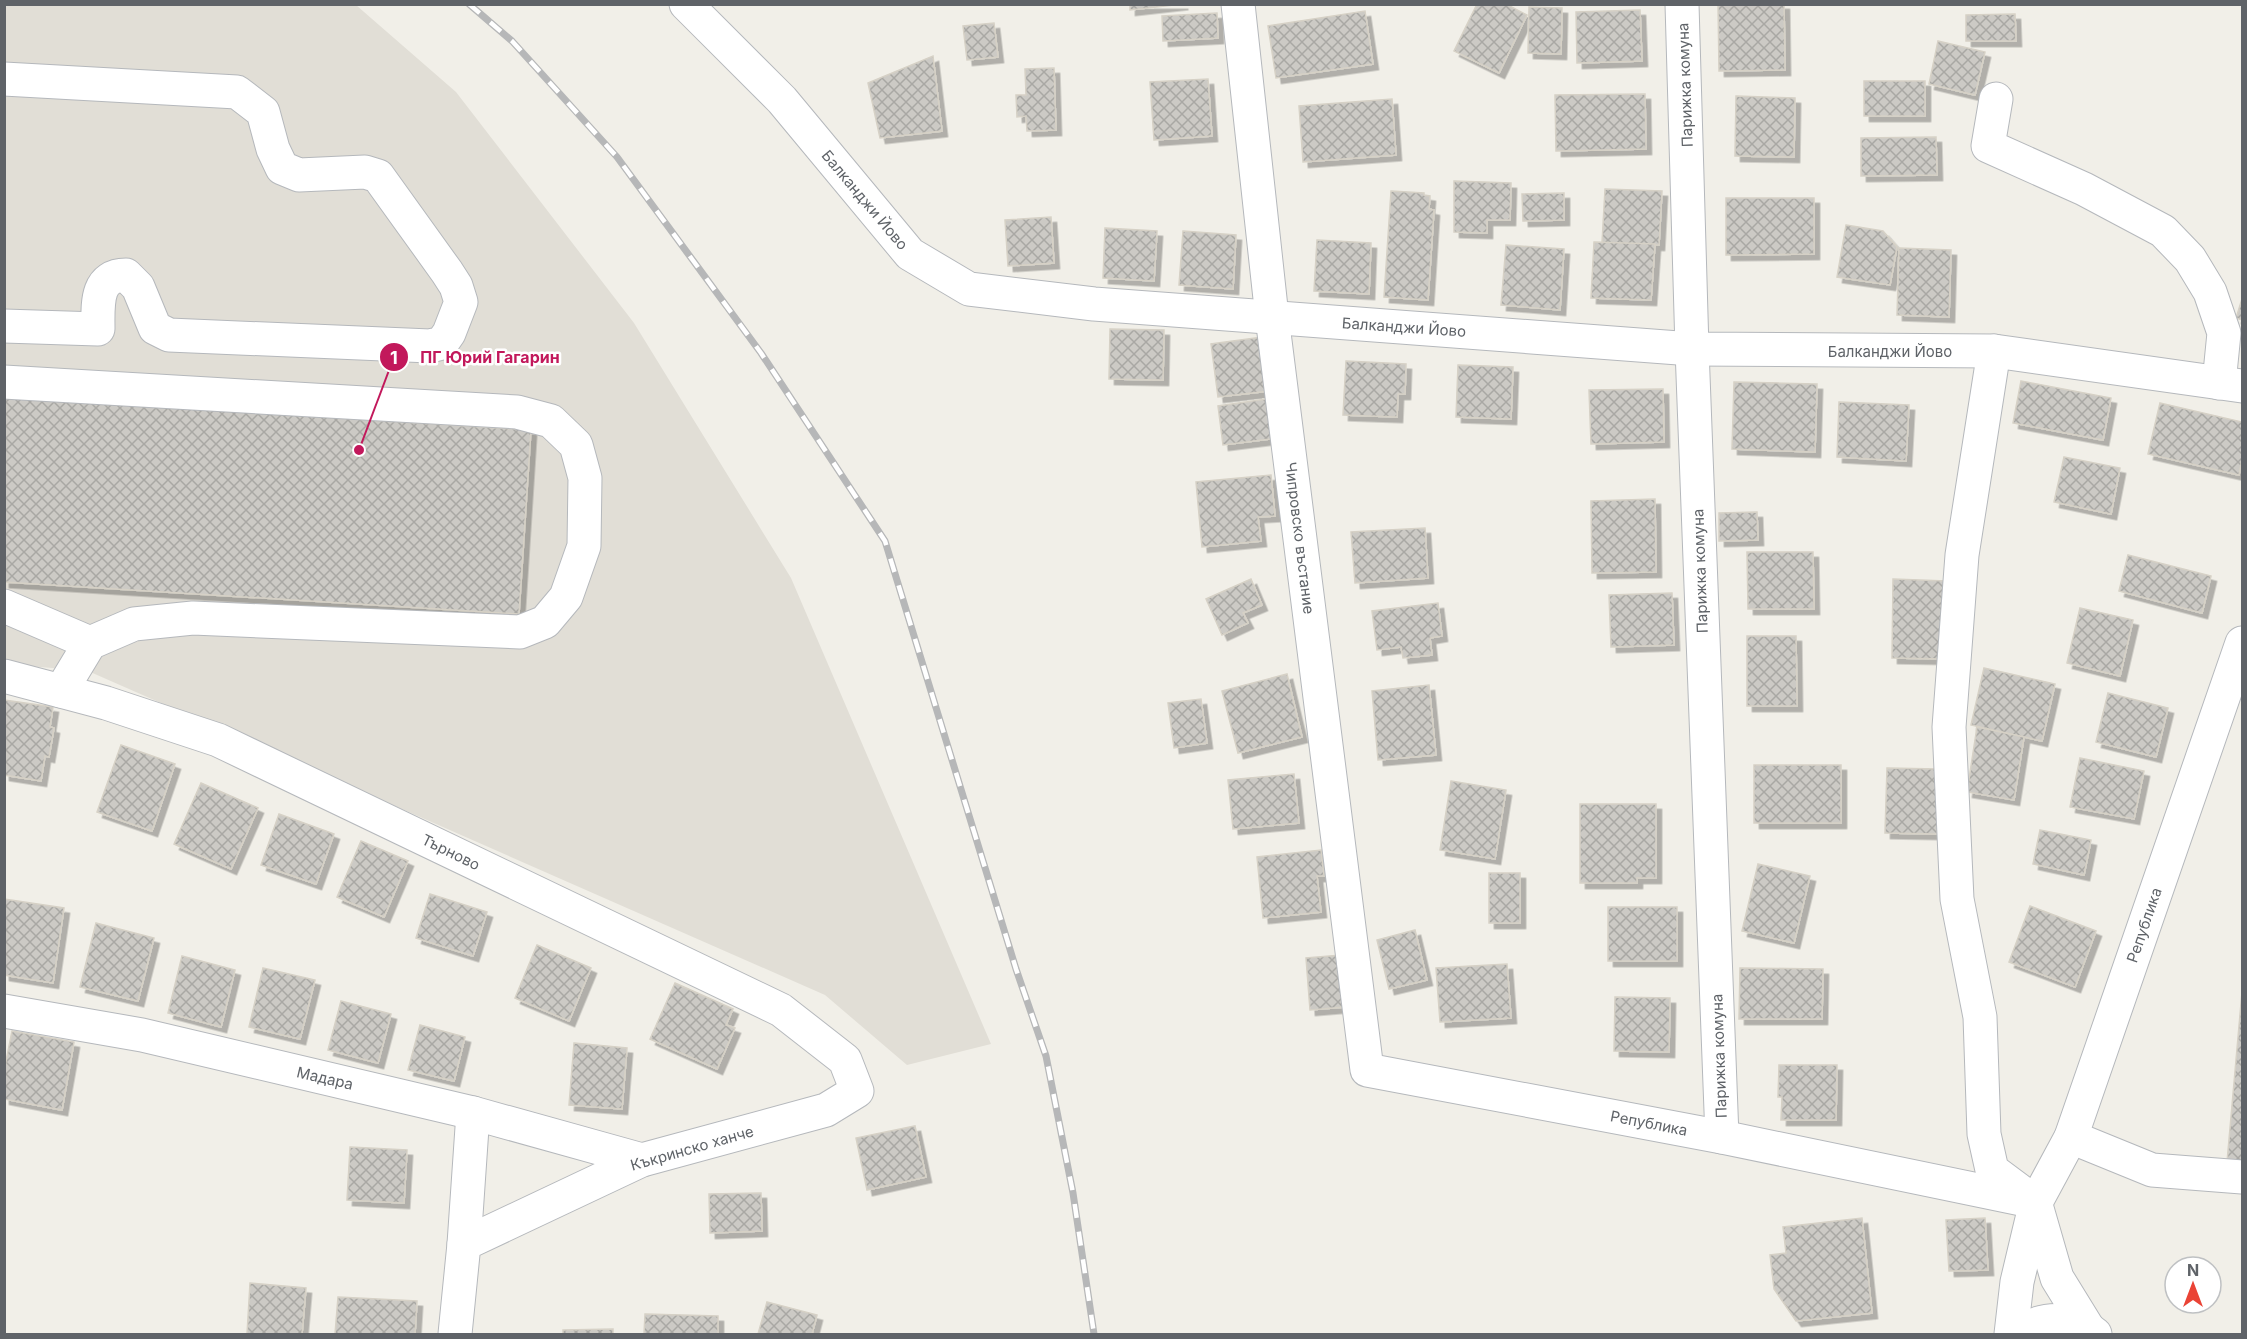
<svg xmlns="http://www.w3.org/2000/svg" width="2247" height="1339" font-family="Inter,sans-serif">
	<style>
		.education { fill: #e1ded6 }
		.building { fill: url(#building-cross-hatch); stroke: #d6d1c6; stroke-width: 1.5; filter: url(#shadow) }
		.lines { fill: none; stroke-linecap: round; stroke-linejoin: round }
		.minor-casing { stroke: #b5b8bc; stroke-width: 35 }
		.minor { stroke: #fff; stroke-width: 33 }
		.rail-casing { stroke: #b6b7b8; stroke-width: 7 }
		.rail { stroke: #fff; stroke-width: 4.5; stroke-dasharray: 14; stroke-linecap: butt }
		.labels { text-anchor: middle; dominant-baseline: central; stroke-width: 5; stroke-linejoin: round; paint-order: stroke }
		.street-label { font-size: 15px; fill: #5f6368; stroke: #fff }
		.leader { fill: none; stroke: #c2185b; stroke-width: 2 }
		.callout-dot { fill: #c2185b; stroke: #fff; stroke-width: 2 }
		.mark-label { font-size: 18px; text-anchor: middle; font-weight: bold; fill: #fff }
		.callout-label { font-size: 16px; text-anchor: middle; font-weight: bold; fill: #c2185b; stroke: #fff; stroke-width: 5; stroke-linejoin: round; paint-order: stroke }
	</style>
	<defs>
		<pattern id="building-cross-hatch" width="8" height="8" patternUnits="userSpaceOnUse" patternTransform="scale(1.5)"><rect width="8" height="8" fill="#cccac5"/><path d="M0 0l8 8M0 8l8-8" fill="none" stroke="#a9a8a4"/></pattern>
		<filter id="shadow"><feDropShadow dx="5.5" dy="5.5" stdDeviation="0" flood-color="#0004"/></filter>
	</defs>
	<rect width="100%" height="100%" fill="#f1efe8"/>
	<polygon class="education" points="4,5 356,5 456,92 634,323 791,578 991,1044 907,1065 825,995 88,671 5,664"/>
	<g class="building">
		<polygon points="1130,4 1183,4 1130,10"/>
		<polygon points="1477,4 1506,4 1527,15 1499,73 1454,51"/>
		<polygon points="1718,4 1784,4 1785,70 1719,71"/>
		<polygon points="1529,7 1562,8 1561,54 1528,53"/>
		<polygon points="1640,10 1642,61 1577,63 1576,12"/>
		<polygon points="1365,11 1373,64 1276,78 1268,26"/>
		<polygon points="1217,13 1218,38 1163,41 1162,16"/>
		<polygon points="2015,14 2016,41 1966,41 1966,15"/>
		<polygon points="994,23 998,57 967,60 963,26"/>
		<polygon points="1938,41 1985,52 1975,95 1929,84"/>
		<polygon points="933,56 942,131 880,138 868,83"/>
		<polygon points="1054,68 1056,130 1027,131 1026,116 1017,117 1016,95 1026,95 1025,69"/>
		<polygon points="1208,79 1212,136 1154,140 1150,82"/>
		<rect x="1864" y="81" width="61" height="35"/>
		<polygon points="1645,94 1646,149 1556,151 1555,95"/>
		<polygon points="1736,96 1795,98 1794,157 1735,156"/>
		<polygon points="1392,99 1396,155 1303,162 1299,106"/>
		<polygon points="1936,137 1937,175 1861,176 1861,138"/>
		<polygon points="1454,181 1511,183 1510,220 1487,220 1487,233 1454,232"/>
		<polygon points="1605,189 1662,191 1659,245 1602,243"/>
		<polygon points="1391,191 1424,193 1424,195 1430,196 1429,209 1434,210 1428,300 1384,297"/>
		<polygon points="1564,193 1564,220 1523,221 1522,194"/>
		<polygon points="1726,198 1814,198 1814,254 1726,255"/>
		<polygon points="1051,217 1054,263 1008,266 1005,220"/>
		<polygon points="1846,225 1883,231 1897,247 1890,285 1837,277"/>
		<polygon points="1105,228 1157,231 1154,281 1103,278"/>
		<polygon points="1183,231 1236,235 1233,289 1179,285"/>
		<polygon points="1317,240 1371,243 1369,294 1314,291"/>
		<polygon points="1594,242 1655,244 1651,300 1591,298"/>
		<polygon points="1506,245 1564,249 1560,310 1501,305"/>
		<polygon points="1899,248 1951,250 1949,317 1897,315"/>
		<polygon points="2242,299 2242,320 2236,318"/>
		<polygon points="1110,329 1164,330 1163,380 1109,379"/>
		<polygon points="1262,337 1269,391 1218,397 1211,344"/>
		<polygon points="1346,361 1406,364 1405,394 1398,394 1397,417 1343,415"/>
		<polygon points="1458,365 1513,367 1511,419 1456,417"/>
		<polygon points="2021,381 2111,398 2103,440 2013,423"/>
		<polygon points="1734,382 1817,384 1815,452 1732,449"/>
		<polygon points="1663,389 1664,442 1591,444 1589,390"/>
		<polygon points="4,397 531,430 519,614 4,582"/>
		<polygon points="1273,398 1278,438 1223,445 1218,406"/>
		<polygon points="1839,402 1909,405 1906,461 1837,457"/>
		<polygon points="2160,403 2242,422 2242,459 2239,475 2148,454"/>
		<polygon points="2064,457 2120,468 2111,514 2054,502"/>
		<polygon points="1271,475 1275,516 1258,517 1261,541 1202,547 1196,482"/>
		<polygon points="1655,499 1656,572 1592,573 1591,501"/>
		<polygon points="1757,512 1758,540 1719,541 1719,513"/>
		<polygon points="1425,528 1428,578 1355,583 1351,532"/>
		<polygon points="1747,552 1813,552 1814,609 1748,609"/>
		<polygon points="2128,555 2211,576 2202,613 2119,591"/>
		<polygon points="1251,579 1262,605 1243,613 1248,623 1222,635 1206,599"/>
		<polygon points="1893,579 1946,581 1945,659 1892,658"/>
		<polygon points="1672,593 1674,645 1611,647 1609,595"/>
		<polygon points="1438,603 1442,636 1430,638 1432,655 1403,658 1401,647 1377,650 1372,611"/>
		<polygon points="2080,608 2133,620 2120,676 2067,663"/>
		<polygon points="1747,636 1796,636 1797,706 1747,706"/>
		<polygon points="1984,668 2055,684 2042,741 1971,725"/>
		<polygon points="1287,674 1302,737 1238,753 1222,691"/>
		<polygon points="1429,685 1436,755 1378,760 1372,691"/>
		<polygon points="2108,693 2168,708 2156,757 2096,742"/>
		<polygon points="1201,699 1207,743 1174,748 1168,703"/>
		<polygon points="4,700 53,707 50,727 54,728 49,757 45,756 41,781 4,775"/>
		<polygon points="1977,727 2024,737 2014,800 1967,792"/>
		<polygon points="121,745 175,764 152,831 97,812"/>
		<polygon points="2080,758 2144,771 2134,819 2070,807"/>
		<rect x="1754" y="765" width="87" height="58"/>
		<polygon points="1887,768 1938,769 1937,834 1885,833"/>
		<polygon points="1294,774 1299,823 1233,829 1228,780"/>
		<polygon points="1451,781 1506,790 1495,859 1440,850"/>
		<polygon points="201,783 258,808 231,869 174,844"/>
		<polygon points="1580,804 1656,804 1656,878 1637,878 1637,883 1580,883"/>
		<polygon points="279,814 334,834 316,884 261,865"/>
		<polygon points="2040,830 2091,840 2084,875 2033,864"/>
		<polygon points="361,841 408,861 384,917 337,897"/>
		<polygon points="1321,850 1324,876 1317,876 1321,912 1263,918 1257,857"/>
		<polygon points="1758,864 1810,876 1794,943 1742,931"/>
		<rect x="1489" y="873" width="31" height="50"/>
		<polygon points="430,894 487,912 473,956 416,938"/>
		<polygon points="4,899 64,908 53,983 4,975"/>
		<polygon points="2030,906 2096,931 2075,987 2009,962"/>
		<rect x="1608" y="907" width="69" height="54"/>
		<polygon points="96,923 154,938 138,1001 80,987"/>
		<polygon points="1415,930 1427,980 1389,989 1377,940"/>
		<polygon points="537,945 591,968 569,1021 515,998"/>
		<polygon points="1341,955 1345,1007 1310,1010 1306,958"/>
		<polygon points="182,956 235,970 221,1027 168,1013"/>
		<polygon points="1507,964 1511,1018 1440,1022 1436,968"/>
		<polygon points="263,968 315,980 300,1039 249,1027"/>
		<polygon points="1740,968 1823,969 1822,1019 1739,1019"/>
		<polygon points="675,983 733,1009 726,1025 735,1028 717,1069 650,1039"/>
		<polygon points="2242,992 2242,1163 2227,1162"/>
		<polygon points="1615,997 1670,998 1669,1052 1614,1051"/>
		<polygon points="341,1001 391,1014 378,1063 328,1050"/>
		<polygon points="420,1025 465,1037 454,1081 408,1070"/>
		<polygon points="12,1031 74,1042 62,1110 4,1099 4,1071"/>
		<polygon points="574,1043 627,1048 622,1109 569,1105"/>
		<polygon points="1779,1065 1837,1065 1836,1120 1781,1120 1782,1097 1778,1097"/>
		<polygon points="915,1126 926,1177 867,1190 856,1138"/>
		<polygon points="350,1147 407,1150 404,1203 347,1200"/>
		<polygon points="761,1193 762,1231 710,1233 709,1194"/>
		<polygon points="1862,1218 1872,1313 1796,1321 1774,1289 1770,1255 1786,1253 1783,1227"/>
		<polygon points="1985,1218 1988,1270 1949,1271 1946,1220"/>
		<polygon points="250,1283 306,1288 302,1334 247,1334"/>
		<polygon points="338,1297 417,1301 415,1334 335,1334"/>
		<polygon points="767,1302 817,1315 812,1334 758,1334"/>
		<polygon points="645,1314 718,1316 718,1334 644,1334"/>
		<polygon points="613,1329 613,1334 563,1334 563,1330"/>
	</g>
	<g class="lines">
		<g class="minor-casing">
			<g id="minor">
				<polyline points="686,4 782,100 910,254 969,289 1094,304 1692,349 1994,351 2242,386"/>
				<polyline points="1238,4 1272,317 1367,1070 1722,1137 2036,1202"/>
				<polyline points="1682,4 1692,349 1722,1137"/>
				<path d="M4,79L237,92L263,112L273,149L282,168L299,175L365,172L378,176L447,272L456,286L461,302L449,333L442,343L430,346L169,335L155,328L138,287L126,275C95,275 98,305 98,329L4,326"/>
				<polyline points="1996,99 1988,146 2084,189 2163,231 2190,259 2210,292 2224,333 2219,383"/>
				<polyline points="1994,351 1962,555 1949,727 1957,899 1980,1017 1984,1134 1992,1170 2027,1196"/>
				<polyline points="4,382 517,412 551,421 576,445 585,478 584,546 566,597 545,622 520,632 193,618 134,624 90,643 61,691"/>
				<polyline points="4,606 90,643"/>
				<polyline points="4,676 106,703 218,740 781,1010 845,1060 857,1091 826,1110 642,1160 464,1244 455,1334"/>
				<polyline points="4,1011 142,1035 473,1113 642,1160"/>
				<polyline points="2071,1137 2152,1170 2242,1177"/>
				<polyline points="2036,1205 2057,1278 2089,1330"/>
				<polyline points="464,1244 473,1113"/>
				<polyline points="2011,1334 2017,1282 2036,1202 2071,1137 2242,643"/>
				<path d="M2019,1334C2040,1316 2073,1316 2095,1334"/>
			</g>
		</g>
		<use href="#minor" class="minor"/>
		<g class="rail-casing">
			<polyline id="rail" points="469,4 512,41 617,157 761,353 885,541 1016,969 1046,1056 1073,1193 1094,1334"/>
		</g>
		<use href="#rail" class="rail"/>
	</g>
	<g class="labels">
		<g class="street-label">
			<text transform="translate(1685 85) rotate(-92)">Парижка комуна</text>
			<text transform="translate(865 200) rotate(50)">Балканджи Йово</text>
			<text transform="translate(1404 327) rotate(4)">Балканджи Йово</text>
			<text x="1890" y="351">Балканджи Йово</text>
			<text transform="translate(1300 538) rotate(83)">Чипровско въстание</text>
			<text transform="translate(1700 571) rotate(-92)">Парижка комуна</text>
			<text transform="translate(451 852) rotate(26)">Търново</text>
			<text transform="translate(2144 925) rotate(-71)">Република</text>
			<text transform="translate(1719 1056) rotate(-92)">Парижка комуна</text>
			<text transform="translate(325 1078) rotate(13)">Мадара</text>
			<text transform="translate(1649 1123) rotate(11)">Република</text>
			<text transform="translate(692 1148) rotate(-16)">Къкринско ханче</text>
		</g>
	</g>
	<path class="leader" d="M359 450L394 357"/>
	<g class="callout-dot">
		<circle cx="359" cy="450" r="6"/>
		<circle cx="394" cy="357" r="15"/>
	</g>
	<g class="mark-label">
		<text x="394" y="364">1</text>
	</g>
	<g class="callout-label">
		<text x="490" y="363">ПГ Юрий Гагарин</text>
	</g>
	<rect width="2247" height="1339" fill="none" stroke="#5f6368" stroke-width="12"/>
	<g transform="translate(2193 1285)"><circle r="28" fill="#ffffff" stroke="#bfc1c3" stroke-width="1.5"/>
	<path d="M0-4.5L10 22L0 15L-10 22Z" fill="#ea4335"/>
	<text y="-9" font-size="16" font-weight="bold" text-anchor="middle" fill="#5f6368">N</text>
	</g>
</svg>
